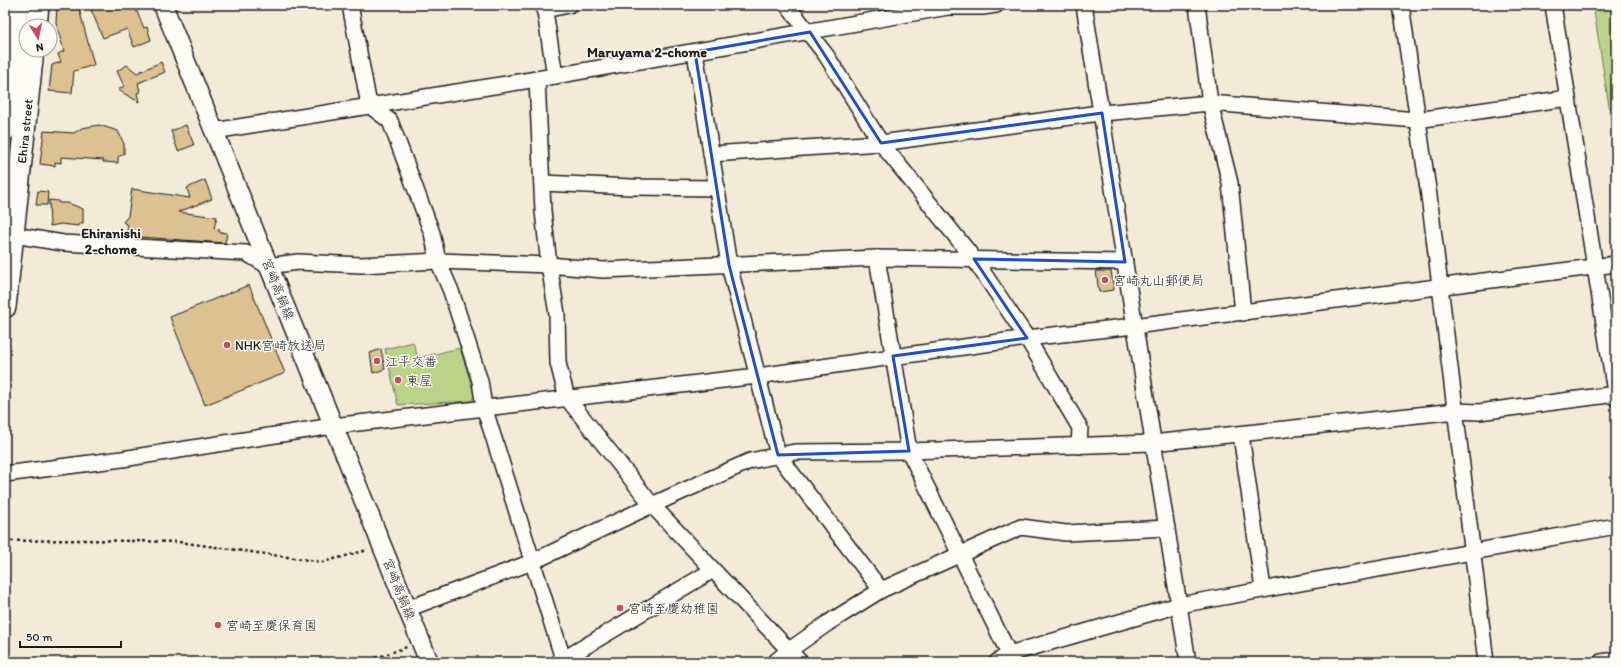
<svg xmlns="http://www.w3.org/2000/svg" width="1621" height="667" font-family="Itim,'Klee One',sans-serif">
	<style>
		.green { fill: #bbd389; stroke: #6c7852 }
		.building { fill: #dcc191; stroke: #1c1c1c }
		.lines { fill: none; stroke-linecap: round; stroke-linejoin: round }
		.minor-casing { stroke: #1c1c1c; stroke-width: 18 }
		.major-casing { stroke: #1c1c1c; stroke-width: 21 }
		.highway-casing { stroke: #1c1c1c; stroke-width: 24 }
		.path { stroke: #1c1c1c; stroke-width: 2.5; stroke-dasharray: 3 3; stroke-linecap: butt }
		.minor { stroke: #fdfcf7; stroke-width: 15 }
		.major { stroke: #fdfcf7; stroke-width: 18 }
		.highway { stroke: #fdfcf7; stroke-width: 21 }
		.marked { fill: none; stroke: #1d4ed8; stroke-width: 3; stroke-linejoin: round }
		.poi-dot { fill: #d1495b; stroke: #fdfcf7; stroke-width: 1.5 }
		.labels { text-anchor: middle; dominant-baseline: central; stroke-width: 3; stroke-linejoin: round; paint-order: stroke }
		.street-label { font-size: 13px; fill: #1c1c1c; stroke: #fdfcf7 }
		.poi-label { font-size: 13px; fill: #1c1c1c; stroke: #fdfcf7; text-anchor: start }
		.neighbourhood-label { font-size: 14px; font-weight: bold; fill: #1c1c1c; stroke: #fdfcf7 }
	</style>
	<rect width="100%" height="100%" fill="#f3ead8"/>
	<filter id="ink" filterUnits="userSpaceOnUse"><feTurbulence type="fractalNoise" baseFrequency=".025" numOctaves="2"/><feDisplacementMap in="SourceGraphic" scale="8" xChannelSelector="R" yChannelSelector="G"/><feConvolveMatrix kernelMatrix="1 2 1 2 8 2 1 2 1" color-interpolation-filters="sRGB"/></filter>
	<g filter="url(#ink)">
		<g class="green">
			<polygon points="1593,5 1616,5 1616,150"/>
			<polygon points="413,342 418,358 460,348 473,390 474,396 471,401 398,405 385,349"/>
		</g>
		<g class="building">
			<polygon points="57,5 78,5 94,65 74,71 72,93 49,91 52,65 61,62 58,54 64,51 56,23"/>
			<polygon points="89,5 134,5 144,28 147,27 151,40 134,47 127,29 103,38"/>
			<polygon points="161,62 165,72 138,83 140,92 137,93 139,102 118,90 124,86 117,71 127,65 137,73"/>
			<polygon points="99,125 118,131 124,144 124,154 118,157 118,163 103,162 103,160 61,157 61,163 55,162 55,166 40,164 44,131 74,133 82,128"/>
			<polygon points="186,125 194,145 178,151 171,131"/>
			<polygon points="205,180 212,199 178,212 217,217 214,228 219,229 219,232 227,233 225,243 126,236 128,225 123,222 128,216 132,189 190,198 187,188"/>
			<polygon points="38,191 48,192 47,205 36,205"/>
			<polygon points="49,200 58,201 59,203 68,203 83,209 83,223 80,223 79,226 61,224 50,226"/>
			<polygon points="1096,271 1111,271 1114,290 1099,292"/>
			<polygon points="249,285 285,373 205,405 170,317"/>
			<polygon points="381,349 385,369 373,373 370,353"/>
		</g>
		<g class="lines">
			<g class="minor-casing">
				<g id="minor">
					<polyline points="350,5 369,105 390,121 432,233 438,261 451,291 480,381 484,407 564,662"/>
					<polyline points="544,5 555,76"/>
					<polyline points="787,5 826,55 881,143 974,259 1027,338 1080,428 1079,446"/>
					<polyline points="1084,5 1188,662"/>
					<polyline points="1197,5 1210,103 1230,183 1243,313"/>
					<polyline points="1401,5 1429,196 1486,662"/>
					<polyline points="1553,5 1616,398"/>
					<polyline points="544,10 569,5"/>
					<polyline points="695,52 729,265 778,455 881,590"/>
					<polyline points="537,79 543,211 549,265 557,314 558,363 567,398 652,505 800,662"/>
					<polyline points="214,131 537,79 948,7 982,7 996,5"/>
					<polyline points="711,154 881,143 1092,114 1210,103 1417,120 1568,98"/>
					<polyline points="542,183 632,187 717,188"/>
					<polyline points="5,236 14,235 63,243 246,253 268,266 298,262 361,265 438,261 549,265 603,270 877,258 1125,262"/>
					<polyline points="877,258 909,451 1013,662"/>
					<polyline points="1241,435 1263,589"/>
					<polyline points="5,474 122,459 333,426 757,376 1027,338 1134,326 1616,264"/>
					<polyline points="407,609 532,562 652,505 750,461 795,452 909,451 1152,443 1456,411 1479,412 1616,394"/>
					<polyline points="559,662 713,570"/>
					<polyline points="775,662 788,651 828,623 881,590 1021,527 1066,533 1167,528"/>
					<polyline points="997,662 1009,654 1179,605 1616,526"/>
					<polyline points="1601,662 1616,660"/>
				</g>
			</g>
			<g class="major-casing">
				<polyline id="major" points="163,5 429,662"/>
			</g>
			<g class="highway-casing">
				<g id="highway">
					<polyline points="36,26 38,5"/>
					<polyline points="5,130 17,5"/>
					<polyline points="5,307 33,50"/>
				</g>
			</g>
			<g class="path">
				<polyline points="5,541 85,540 179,542 323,562 368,550"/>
				<polyline points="364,662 407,647"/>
			</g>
			<use href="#minor" class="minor"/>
			<use href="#major" class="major"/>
			<use href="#highway" class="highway"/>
		</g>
	</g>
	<path class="marked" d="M810,32L881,143L1102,113L1125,262L974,259L1027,338L893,356L909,451L778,455L729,265L695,52Z"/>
	<g class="poi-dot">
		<circle cx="1105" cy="280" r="4"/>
		<circle cx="227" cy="345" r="4"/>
		<circle cx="377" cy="361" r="4"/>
		<circle cx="398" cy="380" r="4"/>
		<circle cx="620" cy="608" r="4"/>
		<circle cx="218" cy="625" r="4"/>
	</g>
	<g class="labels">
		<g class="street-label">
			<text transform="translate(25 131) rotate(-84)">Ehira street</text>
			<text transform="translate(278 289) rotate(68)">宮崎高鍋線</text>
			<text transform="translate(399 589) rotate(68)">宮崎高鍋線</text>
		</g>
		<g class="poi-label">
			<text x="1113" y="280">宮崎丸山郵便局</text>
			<text x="235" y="345">NHK宮崎放送局</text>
			<text x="385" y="361">江平交番</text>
			<text x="406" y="380">東屋</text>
			<text x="628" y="608">宮崎至慶幼稚園</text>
			<text x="226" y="625">宮崎至慶保育園</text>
		</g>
		<g class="neighbourhood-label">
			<text x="647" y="52">Maruyama 2-chome</text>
			<text x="111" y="233">Ehiranishi<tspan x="111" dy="16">2-chome</tspan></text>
		</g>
	</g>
	<rect width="1621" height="667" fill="none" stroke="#fdfcf7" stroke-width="20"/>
	<rect x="10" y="10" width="1601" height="647" fill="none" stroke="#1c1c1c" stroke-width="1.5" filter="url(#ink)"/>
	<g transform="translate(38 38) rotate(170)"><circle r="19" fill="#fdfcf7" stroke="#a3a29f"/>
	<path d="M0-3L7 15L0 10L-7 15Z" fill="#d1495b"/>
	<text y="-6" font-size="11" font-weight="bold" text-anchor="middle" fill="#1c1c1c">N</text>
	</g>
	<path d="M20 641v6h101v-6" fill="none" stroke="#1c1c1c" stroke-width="2"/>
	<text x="26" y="641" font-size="12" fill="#1c1c1c" stroke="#fdfcf7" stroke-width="3" paint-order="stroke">50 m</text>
</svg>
